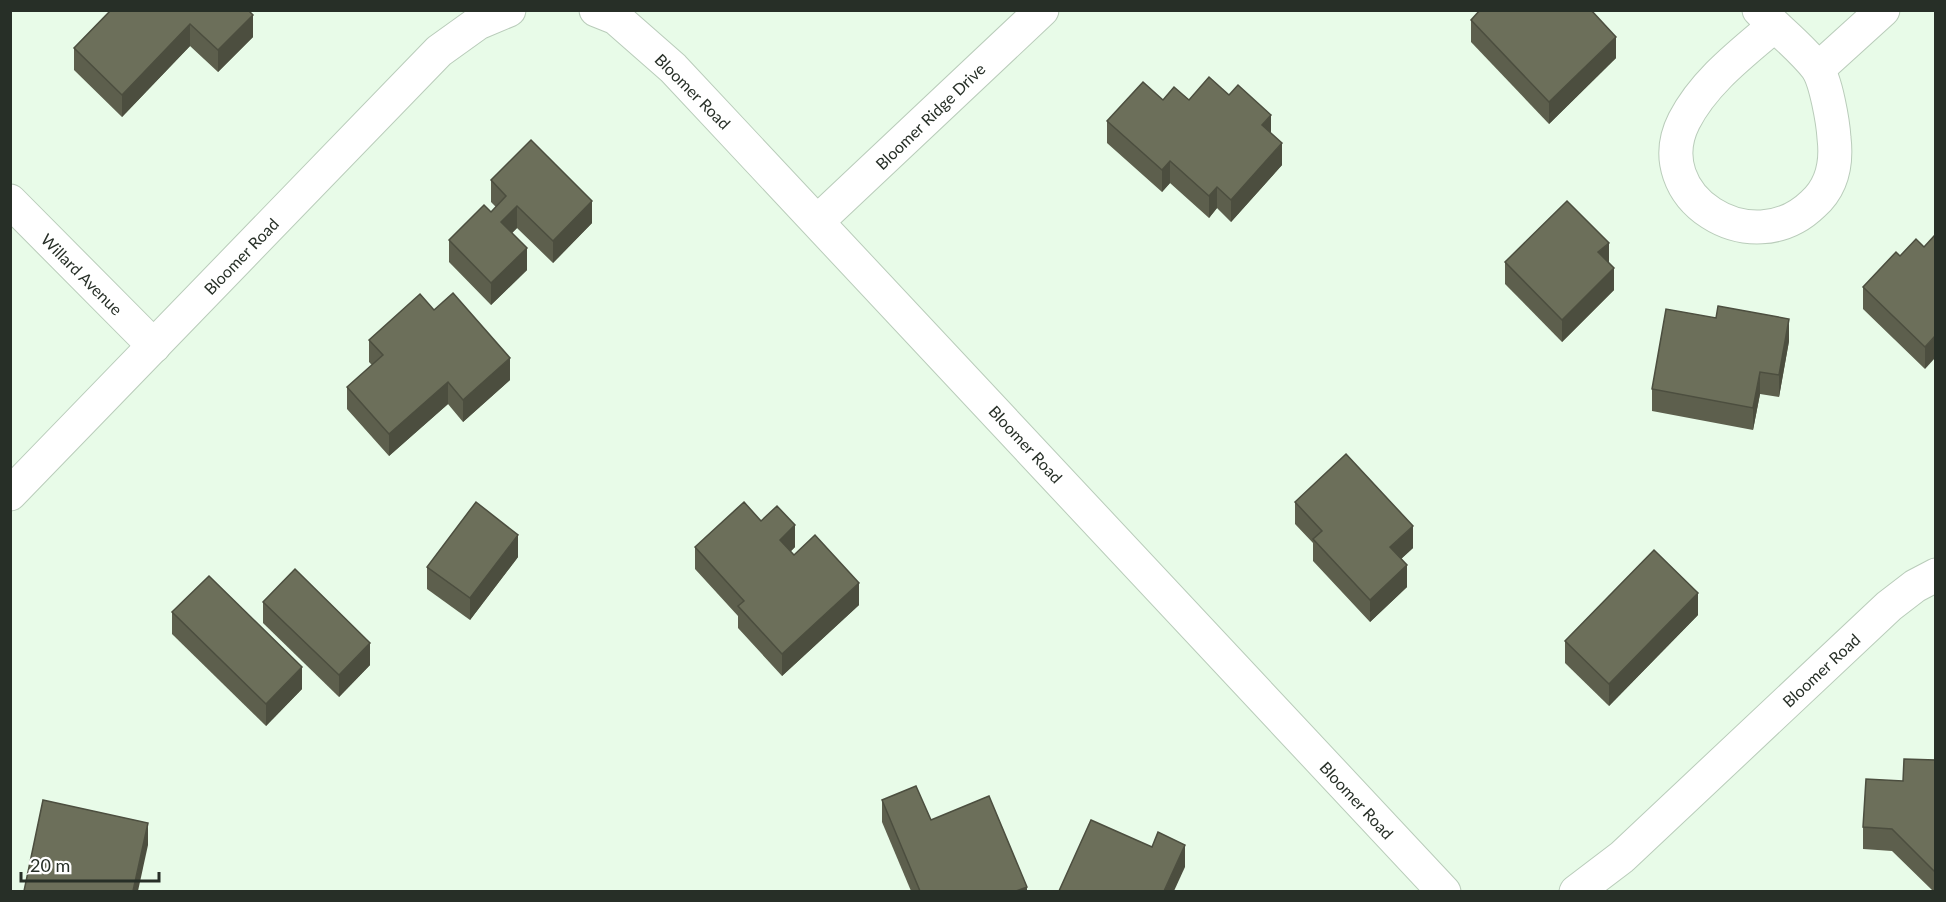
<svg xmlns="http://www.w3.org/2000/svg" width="1946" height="902" font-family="Lato,sans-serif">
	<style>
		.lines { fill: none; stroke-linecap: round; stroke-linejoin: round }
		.minor-casing { stroke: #b9ccba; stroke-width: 35 }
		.minor { stroke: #fff; stroke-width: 33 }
		.wall { fill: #5d5f4d }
		.shaded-wall { fill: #4c4e3f }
		.building { fill: #6c6f5a; stroke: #4c4e3f; stroke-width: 1.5 }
		.labels { text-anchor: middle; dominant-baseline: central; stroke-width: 6; stroke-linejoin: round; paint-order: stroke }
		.street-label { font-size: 16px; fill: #272f27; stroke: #fff }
	</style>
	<rect width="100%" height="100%" fill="#e8fbe8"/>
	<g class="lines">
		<g class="minor-casing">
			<g id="minor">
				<polyline points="596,10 616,18 673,68 1444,892"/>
				<path d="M1759,10C1777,29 1801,47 1817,68C1826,81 1833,122 1834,138C1837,163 1832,187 1813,204C1751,264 1646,196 1684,121C1704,82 1741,54 1774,26"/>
				<polyline points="1818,69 1883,10"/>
				<polyline points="10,201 154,346"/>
				<polyline points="818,221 1042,10"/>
				<polyline points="10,494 439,51 478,23 509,10"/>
				<polyline points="1576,892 1622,857 1889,606 1915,586 1936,575"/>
			</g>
		</g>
		<use href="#minor" class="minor"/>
	</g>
	<g class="wall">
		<polygon points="111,10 253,15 253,37 218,72 190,46 122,117 74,70 74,48"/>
		<polygon points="1471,20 1616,58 1549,124 1471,42"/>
		<polygon points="1189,100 1271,134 1282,165 1231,222 1217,208 1209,218 1170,183 1162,192 1107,143 1107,121"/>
		<polygon points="491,180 592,223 553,263 517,228 512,233 527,270 491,305 449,262 449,240 491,212 496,207 491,202"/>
		<polygon points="1935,235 1925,369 1863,309 1863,287 1900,256 1924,247"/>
		<polygon points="1505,262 1609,263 1614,290 1562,342 1505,284"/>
		<polygon points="434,310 510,380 463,422 448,404 389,456 347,409 347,387 372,365 369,362 369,340"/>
		<polygon points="1789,341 1779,397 1760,394 1753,430 1652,411 1652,389"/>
		<polygon points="1295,502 1413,548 1401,559 1407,587 1370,622 1313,561 1313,543 1295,524"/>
		<polygon points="761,521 795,547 790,552 794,555 859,605 782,676 738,628 738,616 695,569 695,547"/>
		<polygon points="518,557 470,620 427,589 427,567"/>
		<polygon points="263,602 370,665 339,697 263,623"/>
		<polygon points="172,612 302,689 266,726 172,634"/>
		<polygon points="1698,615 1609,706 1565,663 1565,641"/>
		<polygon points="1935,760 1935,891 1933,891 1892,851 1863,849 1863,827 1903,781"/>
		<polygon points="882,800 931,820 1027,891 911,891 882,822"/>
	</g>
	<g class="shaded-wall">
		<polygon points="253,15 253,37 218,72 218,50"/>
		<polygon points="190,24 190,46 122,117 122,95"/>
		<polygon points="1616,37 1616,58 1549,124 1549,102"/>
		<polygon points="1271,115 1271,137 1262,125"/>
		<polygon points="1282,143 1282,165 1231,222 1231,200"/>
		<polygon points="1170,161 1170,183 1162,192 1162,170"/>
		<polygon points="1217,187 1217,208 1209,218 1209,196"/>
		<polygon points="592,201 592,223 553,263 553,241"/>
		<polygon points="517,206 517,228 501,244 501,222"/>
		<polygon points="1609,243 1609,265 1598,252"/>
		<polygon points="527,248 527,270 491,305 491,283"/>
		<polygon points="1614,268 1614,290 1562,342 1562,320"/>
		<polygon points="1789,319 1789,341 1779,397 1779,375"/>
		<polygon points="1935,336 1935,358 1925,369 1925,347"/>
		<polygon points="510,358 510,380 463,422 463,400"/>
		<polygon points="1760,372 1760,394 1753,430 1753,408"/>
		<polygon points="448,382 448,404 389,456 389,434"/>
		<polygon points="795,525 795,547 780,562 780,540"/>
		<polygon points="1413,526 1413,548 1390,569 1390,547"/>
		<polygon points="518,535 518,557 470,620 470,598"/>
		<polygon points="1407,565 1407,587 1370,622 1370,600"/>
		<polygon points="859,583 859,605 782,676 782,654"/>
		<polygon points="1698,593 1698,615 1609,706 1609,684"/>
		<polygon points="370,643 370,665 339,697 339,675"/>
		<polygon points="302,667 302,689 266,726 266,704"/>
		<polygon points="148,823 148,845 138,891 133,891"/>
		<polygon points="1185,845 1185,867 1174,891 1164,891"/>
		<polygon points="1027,887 1027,891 1016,891"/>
	</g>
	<g class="building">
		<polygon points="111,10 248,10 253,15 218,50 190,24 122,95 74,48"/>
		<polygon points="1480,10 1591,10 1616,37 1549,102 1471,20"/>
		<polygon points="1209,77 1229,95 1238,85 1271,115 1262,125 1282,143 1231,200 1217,187 1209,196 1170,161 1162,170 1107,121 1143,82 1163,100 1174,87 1189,100"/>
		<polygon points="531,140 592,201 553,241 517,206 501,222 527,248 491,283 449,240 484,205 491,212 506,196 491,180"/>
		<polygon points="1567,201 1609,243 1598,252 1614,268 1562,320 1505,262"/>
		<polygon points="1935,235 1935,336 1925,347 1863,287 1896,252 1900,256 1916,239 1924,247"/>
		<polygon points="453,293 510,358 463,400 448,382 389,434 347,387 383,355 369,340 420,294 434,310"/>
		<polygon points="1718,306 1789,319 1779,375 1760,372 1753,408 1652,389 1666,309 1716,318"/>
		<polygon points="1346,454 1413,526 1390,547 1407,565 1370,600 1313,539 1322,531 1295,502"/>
		<polygon points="476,502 518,535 470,598 427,567"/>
		<polygon points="744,502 761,521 777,506 795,525 780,540 794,555 815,535 859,583 782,654 738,606 744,601 695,547"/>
		<polygon points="1654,550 1698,593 1609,684 1565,641"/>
		<polygon points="295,569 370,643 339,675 263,602"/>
		<polygon points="209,576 302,667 266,704 172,612"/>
		<polygon points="1904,759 1935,760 1935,872 1892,829 1863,827 1866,779 1903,781"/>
		<polygon points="916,786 931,820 989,796 1027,887 1016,891 919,891 920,891 882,800"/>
		<polygon points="43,800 148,823 133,891 24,891"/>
		<polygon points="1091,820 1152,847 1158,832 1185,845 1164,891 1059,891"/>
	</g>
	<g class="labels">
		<g class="street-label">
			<text transform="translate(693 91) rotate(45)">Bloomer Road</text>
			<text transform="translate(930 116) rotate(-44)">Bloomer Ridge Drive</text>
			<text transform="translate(241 256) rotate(-46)">Bloomer Road</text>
			<text transform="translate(82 274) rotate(45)">Willard Avenue</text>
			<text transform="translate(1026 444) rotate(47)">Bloomer Road</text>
			<text transform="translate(1821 670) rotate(-43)">Bloomer Road</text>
			<text transform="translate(1357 800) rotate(47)">Bloomer Road</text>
		</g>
	</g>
	<rect width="1946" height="902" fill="none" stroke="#272f27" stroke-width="24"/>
	<path d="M21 872v9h138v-9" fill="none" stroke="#272f27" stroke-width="3"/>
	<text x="30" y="872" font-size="18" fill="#272f27" stroke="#ffffff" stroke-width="4.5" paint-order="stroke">20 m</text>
</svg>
